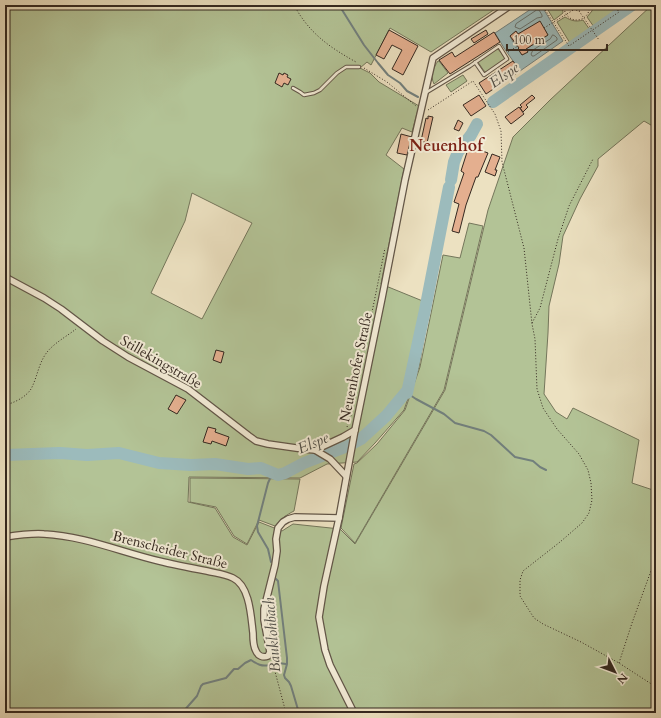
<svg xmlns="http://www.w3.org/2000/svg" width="661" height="718" font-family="Cardo,serif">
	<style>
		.green { fill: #b3c396; stroke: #74765b; fill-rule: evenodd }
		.water { fill: #9cbbbc; stroke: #72807e; fill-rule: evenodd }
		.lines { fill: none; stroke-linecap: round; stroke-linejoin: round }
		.shore { stroke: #68726e; stroke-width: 1 }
		.stream { stroke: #72807e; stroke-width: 2 }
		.river { stroke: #9cbbbc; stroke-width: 12 }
		.building { fill: #e4af8f; stroke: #342820 }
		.lane-casing { stroke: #625648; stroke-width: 4.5 }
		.street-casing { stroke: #625648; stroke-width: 8 }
		.path { stroke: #342820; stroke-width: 1; stroke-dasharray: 1 2; stroke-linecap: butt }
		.lane { stroke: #f3ecd7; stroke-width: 2.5 }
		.street { stroke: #f3ecd7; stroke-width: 5.5 }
		.labels { text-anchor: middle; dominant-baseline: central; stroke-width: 4; stroke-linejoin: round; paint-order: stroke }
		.street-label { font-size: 14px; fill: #342820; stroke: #f3ecd7 }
		.water-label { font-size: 15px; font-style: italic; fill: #4e4d47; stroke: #f3ecd7 }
		.quarter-label { font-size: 16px; font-weight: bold; fill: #7a1f14; stroke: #f3ecd7 }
	</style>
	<rect width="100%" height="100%" fill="#ece1c1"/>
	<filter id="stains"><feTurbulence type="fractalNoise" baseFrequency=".005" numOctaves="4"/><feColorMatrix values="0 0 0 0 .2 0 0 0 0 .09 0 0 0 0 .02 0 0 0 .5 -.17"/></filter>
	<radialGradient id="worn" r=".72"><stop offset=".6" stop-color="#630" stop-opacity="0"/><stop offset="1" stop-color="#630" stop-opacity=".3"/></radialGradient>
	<g class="green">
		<path d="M5,5H501L431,52L390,28L371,65L367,62L360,68L370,73L379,82L419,106L412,132L402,128L386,155L404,169L381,284L430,304L419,367L404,410L375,443L357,462L327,464L300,478L189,477L188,502L215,508L233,537L247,545L259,522L282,531L293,524L340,529L355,544L445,390L488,210L513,137L550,100L652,5H656V128L644,121L598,159V166L580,199L563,236L559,264L549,306L548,333L544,394L556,412L567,419L573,408L639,440L632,483L656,491V713H5ZM192,193L252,223L202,319L151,293L185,221Z"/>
		<polygon points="545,5 562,5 563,13 554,20"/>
		<polygon points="593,5 612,5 616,10 616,12 594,27 587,17 592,11"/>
		<path d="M565,17C572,21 576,22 583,20L590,30L570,43L557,22Z"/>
		<polygon points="496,49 498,49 505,58 504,61 486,72 484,71 478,62"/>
		<path d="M438,61H439L448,73L434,84C430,76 433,68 438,61Z"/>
		<polygon points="463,75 467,81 451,92 446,85"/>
		<polygon points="469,223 483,226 444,390 355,543 341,528 354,464 357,463 377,444 405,410 420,367 443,255 460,258"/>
		<path d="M190,478L300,479L294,511C286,515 281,519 275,526L259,520L247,544L234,536L216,507L190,502Z"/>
	</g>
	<path class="water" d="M537,5H541L563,41L520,71L504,48L495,33ZM540,22L548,35L526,49L528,52L522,55L518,49L519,48L515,41L513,42L510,36L516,31L518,34Z"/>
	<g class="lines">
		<g class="shore">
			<polygon points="537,10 539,10 542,15 542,17 537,18 520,29 515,27 516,24"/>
			<polygon points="553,35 555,36 557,38 557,40 534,56 532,56 531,54 533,50 550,39"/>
		</g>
		<g class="stream">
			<polyline points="339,5 364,45 378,63 388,75 400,83 407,91 418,97"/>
			<polyline points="407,393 416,399 444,414 455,423 484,431 491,435 515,457 533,461 540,467 546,470"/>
			<polyline points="271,562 268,549 258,532 257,526 268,483 273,472"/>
			<polyline points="275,578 278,581 287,658 287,664 284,675 285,678 289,682 291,686 299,713"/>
			<polyline points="278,663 286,664"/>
			<path d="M182,713L197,696L201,686L203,684L226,678L234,669H238L245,663L251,660C257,664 262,667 269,665"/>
		</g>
		<g class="river">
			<polyline points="493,102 632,5"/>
			<polyline points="451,180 454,162 458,152 471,135 477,124"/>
			<polyline points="5,455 60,453 87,455 119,453 159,463 191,465 215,464 248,469 261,468 278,475 285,473 304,463 348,446 361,439 386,416 406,392 407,393 425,310 449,187"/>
		</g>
	</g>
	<g class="building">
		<polygon points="540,21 548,35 526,49 528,52 522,55 518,49 519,48 510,36 516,31 518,34"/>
		<polygon points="389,30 418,46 403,75 392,69 402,50 392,45 384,59 376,55"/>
		<polygon points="486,30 488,34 474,43 471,39"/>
		<polygon points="494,32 500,42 450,74 439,60 452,52 455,57"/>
		<polygon points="513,61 520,71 486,94 479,83"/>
		<polygon points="279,73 283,75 284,73 288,75 287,77 291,79 288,85 284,83 282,87 275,83"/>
		<polygon points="479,95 486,106 471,116 463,105"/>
		<polygon points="532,95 535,98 526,105 528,107 523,112 520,108 522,107 520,105"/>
		<polygon points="519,107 524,114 511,124 505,117"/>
		<polygon points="428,116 433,117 427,143 421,141 426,118 428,119"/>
		<polygon points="458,120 463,123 459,131 454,129"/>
		<polygon points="401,134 412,137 407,155 397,153"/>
		<polygon points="469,146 488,153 478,177 476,177 466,205 459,233 452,231 459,204 454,202 464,173 461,171"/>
		<polygon points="492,154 500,157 495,170 497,170 495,176 485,172"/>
		<polygon points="216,350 224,352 221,363 213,360"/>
		<polygon points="176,395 186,400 177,414 168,409"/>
		<polygon points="208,427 216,429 215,432 229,437 226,446 212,441 211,444 203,442"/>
	</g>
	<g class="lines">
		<g class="lane-casing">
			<g id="lane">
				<polyline points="293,88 300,92 304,95 314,93 320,90 337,73 346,67 359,67"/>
				<polyline points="427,92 470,66 499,46 507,59 484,75 475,62"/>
			</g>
		</g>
		<g class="street-casing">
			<g id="street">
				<polyline points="5,277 44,298 61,309 103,341 128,357 188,389 249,436 256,441 268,444 303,449 315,450 343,437 355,430"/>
				<polyline points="315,450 330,459 346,476"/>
				<path d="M5,537C18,535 31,533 44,534C84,536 121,552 159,561C175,565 191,568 207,571C215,573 225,574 233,578C250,586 251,617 253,633C253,639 253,646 256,651C258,656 263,658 268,656L270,652L264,620V609L275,565L277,551L276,539L278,528L283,522L288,519L295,517L339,518"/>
				<polyline points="354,713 330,665 325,650 319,617 324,586 339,518 355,430 382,298 405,180 433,58 511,5"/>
			</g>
		</g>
		<g class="path">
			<path d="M294,5C309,33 329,47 356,62"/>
			<polyline points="542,5 569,46 619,12 614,5"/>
			<path d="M564,5C563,24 589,26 590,5"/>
			<path d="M575,5V9L577,11C581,10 582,8 581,5"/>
			<polyline points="579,11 599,40"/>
			<polyline points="544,28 575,9"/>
			<polyline points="508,52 518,46"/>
			<polyline points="364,68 387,82 416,106"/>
			<polyline points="428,110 473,81 495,114 501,131 502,162 524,248 532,324 535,339 537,389 543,408 557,429 579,454 588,470 591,483 592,500 589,513 582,523 560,542 523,571 520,580 520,596 534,618 543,624 581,642 619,663 656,687"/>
			<polyline points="532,323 540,308 558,239 569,206 593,159"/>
			<path d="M5,405C14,403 26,397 31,389C37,378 38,366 45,355C52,344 66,337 76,329"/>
			<polyline points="347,427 351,416 385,248"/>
			<polyline points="271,662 273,664 286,713"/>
			<polyline points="619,663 632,623 656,557"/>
		</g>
		<use href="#lane" class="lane"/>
		<use href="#street" class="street"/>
	</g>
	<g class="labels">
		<g class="street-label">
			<text transform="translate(161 362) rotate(30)">Stillekingstraße</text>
			<text transform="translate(356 367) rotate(-78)">Neuenhofer Straße</text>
			<text transform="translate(170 550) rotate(14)">Brenscheider Straße</text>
		</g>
		<g class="water-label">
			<text transform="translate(504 75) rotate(-35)">Elspe</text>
			<text transform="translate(313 443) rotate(-23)">Elspe</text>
			<text transform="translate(272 635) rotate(-95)">Bauklohbach</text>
		</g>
		<g class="quarter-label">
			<text x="446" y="146">Neuenhof</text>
		</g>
	</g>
	<rect width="661" height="718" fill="none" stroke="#ece1c1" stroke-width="20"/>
	<rect x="6" y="6" width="649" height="706" fill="none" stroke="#342820" stroke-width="2"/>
	<rect x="10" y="10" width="641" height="698" fill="none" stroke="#342820"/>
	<g transform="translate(615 672) rotate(132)" stroke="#f3ecd7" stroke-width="3" paint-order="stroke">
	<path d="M0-3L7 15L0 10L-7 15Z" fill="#342820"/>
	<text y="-6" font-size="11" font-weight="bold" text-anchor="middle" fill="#342820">N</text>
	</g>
	<path d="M507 44v6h100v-6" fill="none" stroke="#342820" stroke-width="2"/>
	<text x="513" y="44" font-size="12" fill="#342820" stroke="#f3ecd7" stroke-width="3" paint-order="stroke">100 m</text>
	<rect width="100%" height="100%" filter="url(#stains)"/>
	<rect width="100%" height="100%" fill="url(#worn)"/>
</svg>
